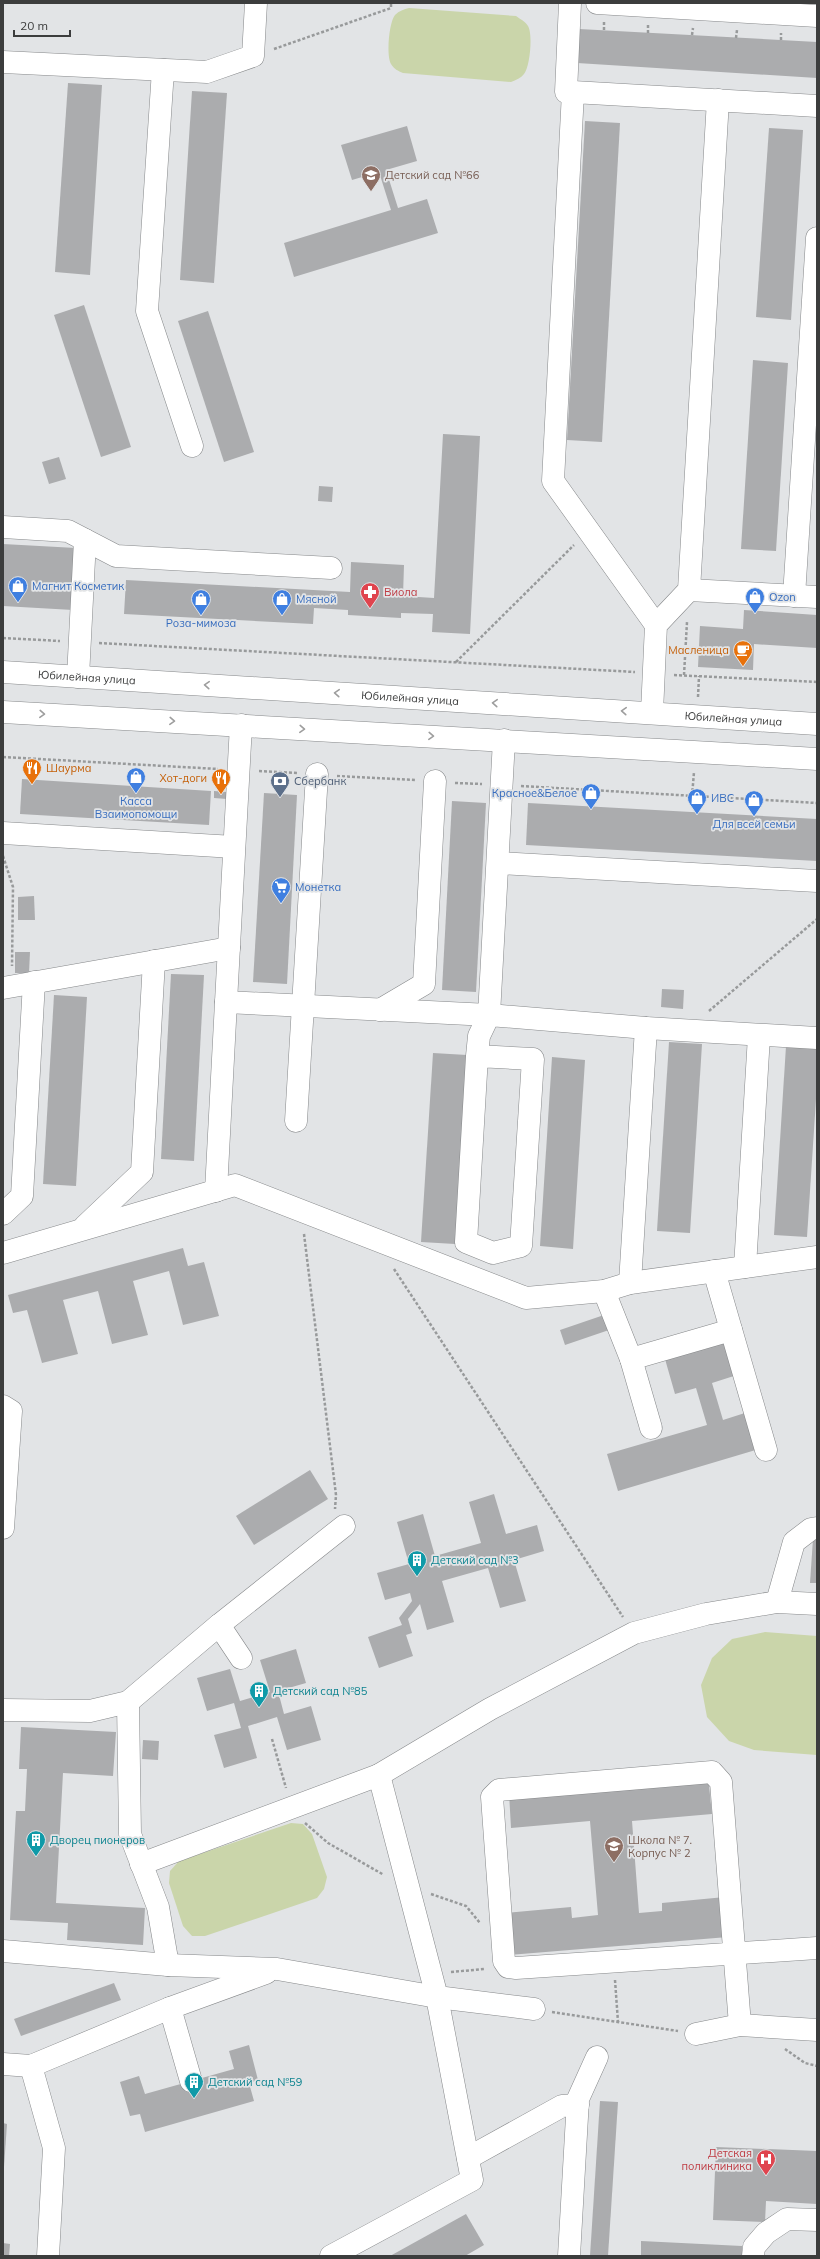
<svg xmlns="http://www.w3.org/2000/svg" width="820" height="2259" font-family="Mulish,sans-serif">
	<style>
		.green { fill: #cad5aa }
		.building { fill: #abacae }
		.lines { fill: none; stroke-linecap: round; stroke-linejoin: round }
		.minor-casing { stroke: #86888a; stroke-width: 23 }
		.major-casing { stroke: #86888a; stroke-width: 23 }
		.path { stroke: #989a9b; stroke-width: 2.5; stroke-dasharray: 3 2; stroke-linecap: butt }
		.minor { stroke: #fff; stroke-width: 22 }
		.major { stroke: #fff; stroke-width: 22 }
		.oneway { stroke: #9e9e9e }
		.labels { text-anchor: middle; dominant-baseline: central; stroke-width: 3.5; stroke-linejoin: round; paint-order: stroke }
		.education-label { font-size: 11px; fill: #785e54; stroke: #e2e4e6; text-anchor: start }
		.shop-label { font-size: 11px; fill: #366cbe; stroke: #e2e4e6; text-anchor: start }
		.health-label { font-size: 11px; fill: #be3a42; stroke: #e2e4e6; text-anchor: start }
		.food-label { font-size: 11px; fill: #c56008; stroke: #e2e4e6; text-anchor: end }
		.street-label { font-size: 11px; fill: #3c3d3d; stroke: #e2e4e6 }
		.service-label { font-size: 11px; fill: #4e5e75; stroke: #e2e4e6; text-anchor: start }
		.culture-label { font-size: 11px; fill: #0d838f; stroke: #e2e4e6; text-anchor: start }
	</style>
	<rect width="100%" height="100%" fill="#e2e4e6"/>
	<g class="green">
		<path d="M409,8L516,16C520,19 525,21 528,26C533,34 530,67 524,74C521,78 516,80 511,82L403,73C398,71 394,69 391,64C386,56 389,22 395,15C399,11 404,9 409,8Z"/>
		<polygon points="765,1632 817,1636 817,1755 754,1750 729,1741 707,1717 701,1685 712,1658 732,1639"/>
		<polygon points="291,1823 303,1824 312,1834 327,1877 324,1889 317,1898 205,1936 192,1936 183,1926 169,1883 170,1871 179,1861"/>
	</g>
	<g class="building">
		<polygon points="579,29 817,42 817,78 577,63"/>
		<polygon points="68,83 102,85 90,275 55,272"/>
		<polygon points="192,91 227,93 214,283 180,280"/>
		<polygon points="585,121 620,123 602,442 567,440"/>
		<polygon points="407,126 417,161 386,170 398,208 427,199 438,233 294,277 284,243 391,210 379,172 352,180 341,145"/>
		<polygon points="769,128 803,130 791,320 756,317"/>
		<polygon points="84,305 131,447 101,457 54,315"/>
		<polygon points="208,311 254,452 224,462 178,321"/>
		<polygon points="753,360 788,363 776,551 741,549"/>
		<polygon points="443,434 480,436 470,634 432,632 433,614 401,613 401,618 348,615 348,610 314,608 313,624 124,614 126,580 350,592 351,562 404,565 403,596 434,598"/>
		<polygon points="59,457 66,479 49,484 42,462"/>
		<polygon points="319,486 333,487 332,502 318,501"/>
		<polygon points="3,544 76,548 73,610 3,606"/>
		<polygon points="744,610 817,615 817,648 754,644 753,670 698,667 700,626 743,629"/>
		<polygon points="22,779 211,791 209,825 20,814"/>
		<polygon points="214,791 227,792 227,799 214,798"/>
		<polygon points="264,793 297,795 287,984 253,982"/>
		<polygon points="452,801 486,803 476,992 442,990"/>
		<polygon points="528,803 817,819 817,861 526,845"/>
		<polygon points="34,896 35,920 18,920 18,897"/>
		<polygon points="15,952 30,952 29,973 15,973"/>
		<polygon points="171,974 204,975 194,1161 161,1159"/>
		<polygon points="662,989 684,990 683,1009 661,1007"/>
		<polygon points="54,995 87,997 76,1186 43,1184"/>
		<polygon points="669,1042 702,1044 690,1233 657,1231"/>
		<polygon points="786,1046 817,1048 817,1084 807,1237 774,1235"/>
		<polygon points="433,1053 467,1055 455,1244 421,1242"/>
		<polygon points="552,1057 585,1060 573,1249 540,1246"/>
		<polygon points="183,1248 188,1266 204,1262 219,1316 183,1325 169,1271 133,1281 148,1335 112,1344 98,1291 63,1300 78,1354 42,1363 27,1310 13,1313 8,1295"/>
		<polygon points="604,1315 609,1330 565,1345 560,1330"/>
		<polygon points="727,1341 737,1375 712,1383 723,1420 748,1412 759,1449 618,1491 607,1454 707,1425 696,1388 675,1394 665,1359"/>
		<polygon points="310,1470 328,1499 254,1545 236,1516"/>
		<polygon points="494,1494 506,1534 537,1525 544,1551 514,1560 526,1601 500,1608 488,1568 442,1581 454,1622 427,1630 420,1604 408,1619 412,1633 406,1635 413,1656 379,1668 368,1637 402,1625 399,1618 412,1601 410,1593 385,1600 377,1573 409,1564 397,1522 423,1514 435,1556 481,1543 469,1502"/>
		<polygon points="813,1539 817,1539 817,1583 810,1583"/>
		<polygon points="296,1649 306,1683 278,1691 284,1714 311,1706 321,1740 287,1750 277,1717 248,1726 257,1758 224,1768 214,1735 241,1728 234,1703 207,1711 197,1678 230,1669 240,1701 270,1692 260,1660"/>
		<polygon points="21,1727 116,1732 113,1776 63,1773 56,1903 145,1908 143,1945 67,1940 68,1923 10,1920 16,1811 25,1811 27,1769 19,1769"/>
		<polygon points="143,1740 159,1741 158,1760 142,1759"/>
		<polygon points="708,1776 712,1814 632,1821 639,1913 662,1911 662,1903 725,1897 728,1937 509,1955 506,1913 571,1907 572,1918 598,1915 590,1821 511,1828 509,1793"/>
		<polygon points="114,1983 121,2000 21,2036 14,2019"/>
		<polygon points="249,2045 258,2080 249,2083 254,2101 145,2132 140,2114 130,2116 120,2082 139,2076 145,2094 234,2069 229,2051"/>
		<polygon points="600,2101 618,2102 608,2256 590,2256"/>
		<polygon points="3,2123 7,2124 4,2167 3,2167"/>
		<polygon points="716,2147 817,2151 817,2204 766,2201 765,2222 713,2220"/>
		<polygon points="466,2214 484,2245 465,2256 390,2256"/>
		<polygon points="641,2241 742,2246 742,2256 641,2256"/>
		<polygon points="3,2243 10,2244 9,2256 3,2256"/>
	</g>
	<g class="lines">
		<g class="minor-casing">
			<g id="minor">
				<polyline points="570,3 566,92 573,92"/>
				<polyline points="597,3 817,16"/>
				<polyline points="3,62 207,72 253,56 256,3"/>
				<polyline points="163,70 147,311 192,446"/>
				<polyline points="3,527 68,531 116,556 331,568"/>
				<polyline points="689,590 817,597"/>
				<polyline points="794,596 817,238"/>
				<polyline points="656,625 553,481 573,92 817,106"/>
				<polyline points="78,677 85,540"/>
				<polyline points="652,712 656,625 689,590 718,100"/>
				<polyline points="241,725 226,1002 489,1015 504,740"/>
				<polyline points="3,833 234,847"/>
				<polyline points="498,863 817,881"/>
				<polyline points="3,988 229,948"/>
				<polyline points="380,1010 424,984 435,781"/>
				<polyline points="477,1056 533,1059 521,1246 493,1253 466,1242 477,1056 479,1036 489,1015 646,1028 817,1038"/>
				<polyline points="296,1121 317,774"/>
				<polyline points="216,1191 226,1002"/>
				<polyline points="3,1214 22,1196 34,982"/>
				<polyline points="85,1226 142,1172 154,961"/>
				<polyline points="3,1253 235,1185 526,1298 604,1291 630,1283 817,1257"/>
				<polyline points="745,1267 759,1036"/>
				<polyline points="714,1271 766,1450"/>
				<polyline points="630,1283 646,1028"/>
				<polyline points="604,1291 631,1359 651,1428"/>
				<polyline points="631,1359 731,1330"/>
				<polyline points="3,1406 11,1411 3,1528"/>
				<polyline points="777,1602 794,1542 811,1529 817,1528"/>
				<polyline points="219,1625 241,1658"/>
				<polyline points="128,1702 130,1834 158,1907 168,1965"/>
				<polyline points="3,1710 90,1711 128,1702 219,1625 344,1526"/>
				<polyline points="379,1775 490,1709 634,1633 706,1614 777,1602 817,1604"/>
				<polyline points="141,1864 379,1775 437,1997 534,2009"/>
				<polyline points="3,1951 168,1965 277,1969 437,1997 472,2180 331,2256"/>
				<polyline points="170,2008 191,2081"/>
				<polyline points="740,2025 721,1782 712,1772 499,1790 492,1797 504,1961 508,1967 516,1968 817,1948"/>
				<polyline points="696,2034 740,2025 817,2030"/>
				<polyline points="3,2064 31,2066 170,2008 266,1973"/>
				<polyline points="31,2066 54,2148 48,2256"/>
				<polyline points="468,2158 562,2106 578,2105"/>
				<polyline points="569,2256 578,2099 597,2057"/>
				<polyline points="753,2256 754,2247 766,2233 787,2219 817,2220"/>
			</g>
		</g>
		<g class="major-casing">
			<g id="major">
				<path id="s1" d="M3,672L817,724"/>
				<polyline points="3,712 817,759"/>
			</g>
		</g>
		<g class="path">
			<polyline points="604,30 604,22"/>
			<polyline points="648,33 648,25"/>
			<polyline points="692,35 693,28"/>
			<polyline points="736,38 737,30"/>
			<polyline points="781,40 781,33"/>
			<polyline points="274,49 391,8 391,3"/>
			<polyline points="3,638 60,641"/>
			<polyline points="99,643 635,672"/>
			<polyline points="456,662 574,545"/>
			<polyline points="674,675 817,682"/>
			<polyline points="684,675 687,622"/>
			<polyline points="698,697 699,676"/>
			<polyline points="3,757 218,769"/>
			<polyline points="259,771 298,773"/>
			<polyline points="337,776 416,780"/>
			<polyline points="455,783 482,784"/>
			<polyline points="521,786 817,803"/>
			<polyline points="692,796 694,772"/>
			<polyline points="3,856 13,887 12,966"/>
			<polyline points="709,1011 817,919"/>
			<polyline points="304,1234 336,1495 335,1509"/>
			<polyline points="394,1269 623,1617"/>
			<polyline points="272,1739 286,1788"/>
			<polyline points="305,1823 328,1843 384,1875"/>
			<polyline points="431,1894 466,1906 480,1923"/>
			<polyline points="451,1972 485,1969"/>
			<polyline points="615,1980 618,2022"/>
			<polyline points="552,2012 678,2031"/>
			<polyline points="785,2049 805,2063 817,2066"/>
		</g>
		<use href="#minor" class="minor"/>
		<use href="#major" class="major"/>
	</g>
	<defs><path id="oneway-chevron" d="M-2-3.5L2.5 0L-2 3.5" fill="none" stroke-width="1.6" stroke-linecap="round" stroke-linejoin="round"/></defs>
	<g class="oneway">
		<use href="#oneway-chevron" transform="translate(207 685) rotate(-176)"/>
		<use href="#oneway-chevron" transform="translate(337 693) rotate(-176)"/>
		<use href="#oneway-chevron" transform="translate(495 703) rotate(-176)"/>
		<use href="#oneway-chevron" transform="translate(624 711) rotate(-176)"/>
		<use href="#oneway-chevron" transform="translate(42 714) rotate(3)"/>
		<use href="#oneway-chevron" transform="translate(172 721) rotate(3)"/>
		<use href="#oneway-chevron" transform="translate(302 729) rotate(3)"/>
		<use href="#oneway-chevron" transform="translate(431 736) rotate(3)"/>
	</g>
	<defs>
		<g id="school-pin" transform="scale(1)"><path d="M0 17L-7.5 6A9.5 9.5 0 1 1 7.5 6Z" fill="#8d6e63" stroke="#e2e4e6"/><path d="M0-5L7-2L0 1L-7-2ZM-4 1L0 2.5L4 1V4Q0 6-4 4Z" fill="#fff"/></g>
		<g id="shop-pin" transform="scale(1)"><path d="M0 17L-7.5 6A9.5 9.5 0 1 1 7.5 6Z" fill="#3f7fe0" stroke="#e2e4e6"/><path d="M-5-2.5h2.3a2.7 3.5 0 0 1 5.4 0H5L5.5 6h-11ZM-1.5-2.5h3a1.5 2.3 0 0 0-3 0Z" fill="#fff"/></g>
		<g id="pharmacy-pin" transform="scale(1)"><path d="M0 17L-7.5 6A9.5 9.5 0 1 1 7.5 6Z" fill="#e0444e" stroke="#e2e4e6"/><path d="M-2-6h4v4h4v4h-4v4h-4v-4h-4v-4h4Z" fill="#fff"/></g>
		<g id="cafe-pin" transform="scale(1)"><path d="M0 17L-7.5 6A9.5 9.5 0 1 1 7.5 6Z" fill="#e8710a" stroke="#e2e4e6"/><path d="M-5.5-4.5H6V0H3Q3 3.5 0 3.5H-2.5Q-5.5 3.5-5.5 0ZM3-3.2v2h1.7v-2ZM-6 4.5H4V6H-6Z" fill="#fff"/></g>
		<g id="restaurant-pin" transform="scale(1)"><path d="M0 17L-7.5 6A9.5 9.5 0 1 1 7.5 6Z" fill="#e8710a" stroke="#e2e4e6"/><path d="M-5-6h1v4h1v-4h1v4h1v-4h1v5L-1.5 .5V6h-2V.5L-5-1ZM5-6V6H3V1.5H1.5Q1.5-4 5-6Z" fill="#fff"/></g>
		<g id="bank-pin" transform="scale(1)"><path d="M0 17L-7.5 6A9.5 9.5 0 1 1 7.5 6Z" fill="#5c6f8a" stroke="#e2e4e6"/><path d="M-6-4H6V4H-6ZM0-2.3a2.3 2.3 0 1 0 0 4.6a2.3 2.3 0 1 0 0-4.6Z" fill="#fff"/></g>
		<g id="supermarket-pin" transform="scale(1)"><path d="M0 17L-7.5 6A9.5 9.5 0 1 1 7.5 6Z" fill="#3f7fe0" stroke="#e2e4e6"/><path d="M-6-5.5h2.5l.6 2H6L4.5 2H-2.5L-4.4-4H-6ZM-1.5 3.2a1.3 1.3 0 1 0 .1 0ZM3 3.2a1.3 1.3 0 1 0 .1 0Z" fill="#fff"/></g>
		<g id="building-pin" transform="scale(1)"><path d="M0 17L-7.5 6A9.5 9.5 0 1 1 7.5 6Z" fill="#0f9aa8" stroke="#e2e4e6"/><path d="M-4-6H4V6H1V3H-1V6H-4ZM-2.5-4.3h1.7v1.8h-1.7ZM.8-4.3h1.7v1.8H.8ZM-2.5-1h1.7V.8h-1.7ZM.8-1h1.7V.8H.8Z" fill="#fff"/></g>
		<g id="hospital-pin" transform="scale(1)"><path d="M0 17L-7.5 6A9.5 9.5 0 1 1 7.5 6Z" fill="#e0444e" stroke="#e2e4e6"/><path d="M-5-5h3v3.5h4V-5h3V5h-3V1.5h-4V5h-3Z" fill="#fff"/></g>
	</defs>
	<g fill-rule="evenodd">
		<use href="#school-pin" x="371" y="175"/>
		<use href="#shop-pin" x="18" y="586"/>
		<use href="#pharmacy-pin" x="370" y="592"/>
		<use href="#shop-pin" x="755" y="597"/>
		<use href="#shop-pin" x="201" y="599"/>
		<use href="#shop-pin" x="282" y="599"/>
		<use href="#cafe-pin" x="743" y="650"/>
		<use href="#restaurant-pin" x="32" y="768"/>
		<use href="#shop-pin" x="136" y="777"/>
		<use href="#restaurant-pin" x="221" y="778"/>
		<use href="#bank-pin" x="280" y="781"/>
		<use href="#shop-pin" x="591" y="793"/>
		<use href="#shop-pin" x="697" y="798"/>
		<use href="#shop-pin" x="754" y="800"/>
		<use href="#supermarket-pin" x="281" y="887"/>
		<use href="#building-pin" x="417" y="1560"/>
		<use href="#building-pin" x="259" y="1691"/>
		<use href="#building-pin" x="36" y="1840"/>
		<use href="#school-pin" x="614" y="1846"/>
		<use href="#building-pin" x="194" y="2082"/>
		<use href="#hospital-pin" x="766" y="2159"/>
	</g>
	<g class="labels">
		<g class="education-label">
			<text x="385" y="175">Детский сад №66</text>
			<text x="628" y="1840">Школа № 7.<tspan x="628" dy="13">Корпус № 2</tspan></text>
		</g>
		<g class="shop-label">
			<text x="32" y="586">Магнит Косметик</text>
			<text x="769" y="597">Ozon</text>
			<text x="296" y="599">Мясной</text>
			<text x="201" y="623" text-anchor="middle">Роза-мимоза</text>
			<text x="577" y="793" text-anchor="end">Красное&amp;Белое</text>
			<text x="711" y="798">ИВС</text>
			<text x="136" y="801" text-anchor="middle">Касса<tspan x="136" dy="13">Взаимопомощи</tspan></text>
			<text x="754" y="824" text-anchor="middle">Для всей семьи</text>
			<text x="295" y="887">Монетка</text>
		</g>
		<g class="health-label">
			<text x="384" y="592">Виола</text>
			<text x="752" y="2153" text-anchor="end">Детская<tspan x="752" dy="13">поликлиника</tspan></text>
		</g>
		<g class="food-label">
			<text x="729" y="650">Масленица</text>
			<text x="46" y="768" text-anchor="start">Шаурма</text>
			<text x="207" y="778">Хот-доги</text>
		</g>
		<g class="street-label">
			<text stroke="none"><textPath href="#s1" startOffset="84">Юбилейная улица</textPath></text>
			<text stroke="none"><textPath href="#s1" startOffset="408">Юбилейная улица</textPath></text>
			<text stroke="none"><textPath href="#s1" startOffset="732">Юбилейная улица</textPath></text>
		</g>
		<g class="service-label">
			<text x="294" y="781">Сбербанк</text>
		</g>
		<g class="culture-label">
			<text x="431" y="1560">Детский сад №3</text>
			<text x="273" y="1691">Детский сад №85</text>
			<text x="50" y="1840">Дворец пионеров</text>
			<text x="208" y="2082">Детский сад №59</text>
		</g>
	</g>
	<rect width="820" height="2259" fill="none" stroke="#3c3d3d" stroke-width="8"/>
	<path d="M14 30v6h56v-6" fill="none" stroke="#3c3d3d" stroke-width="2"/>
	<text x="20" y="30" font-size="12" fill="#3c3d3d" stroke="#e2e4e6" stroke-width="3" paint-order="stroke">20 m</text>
</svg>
